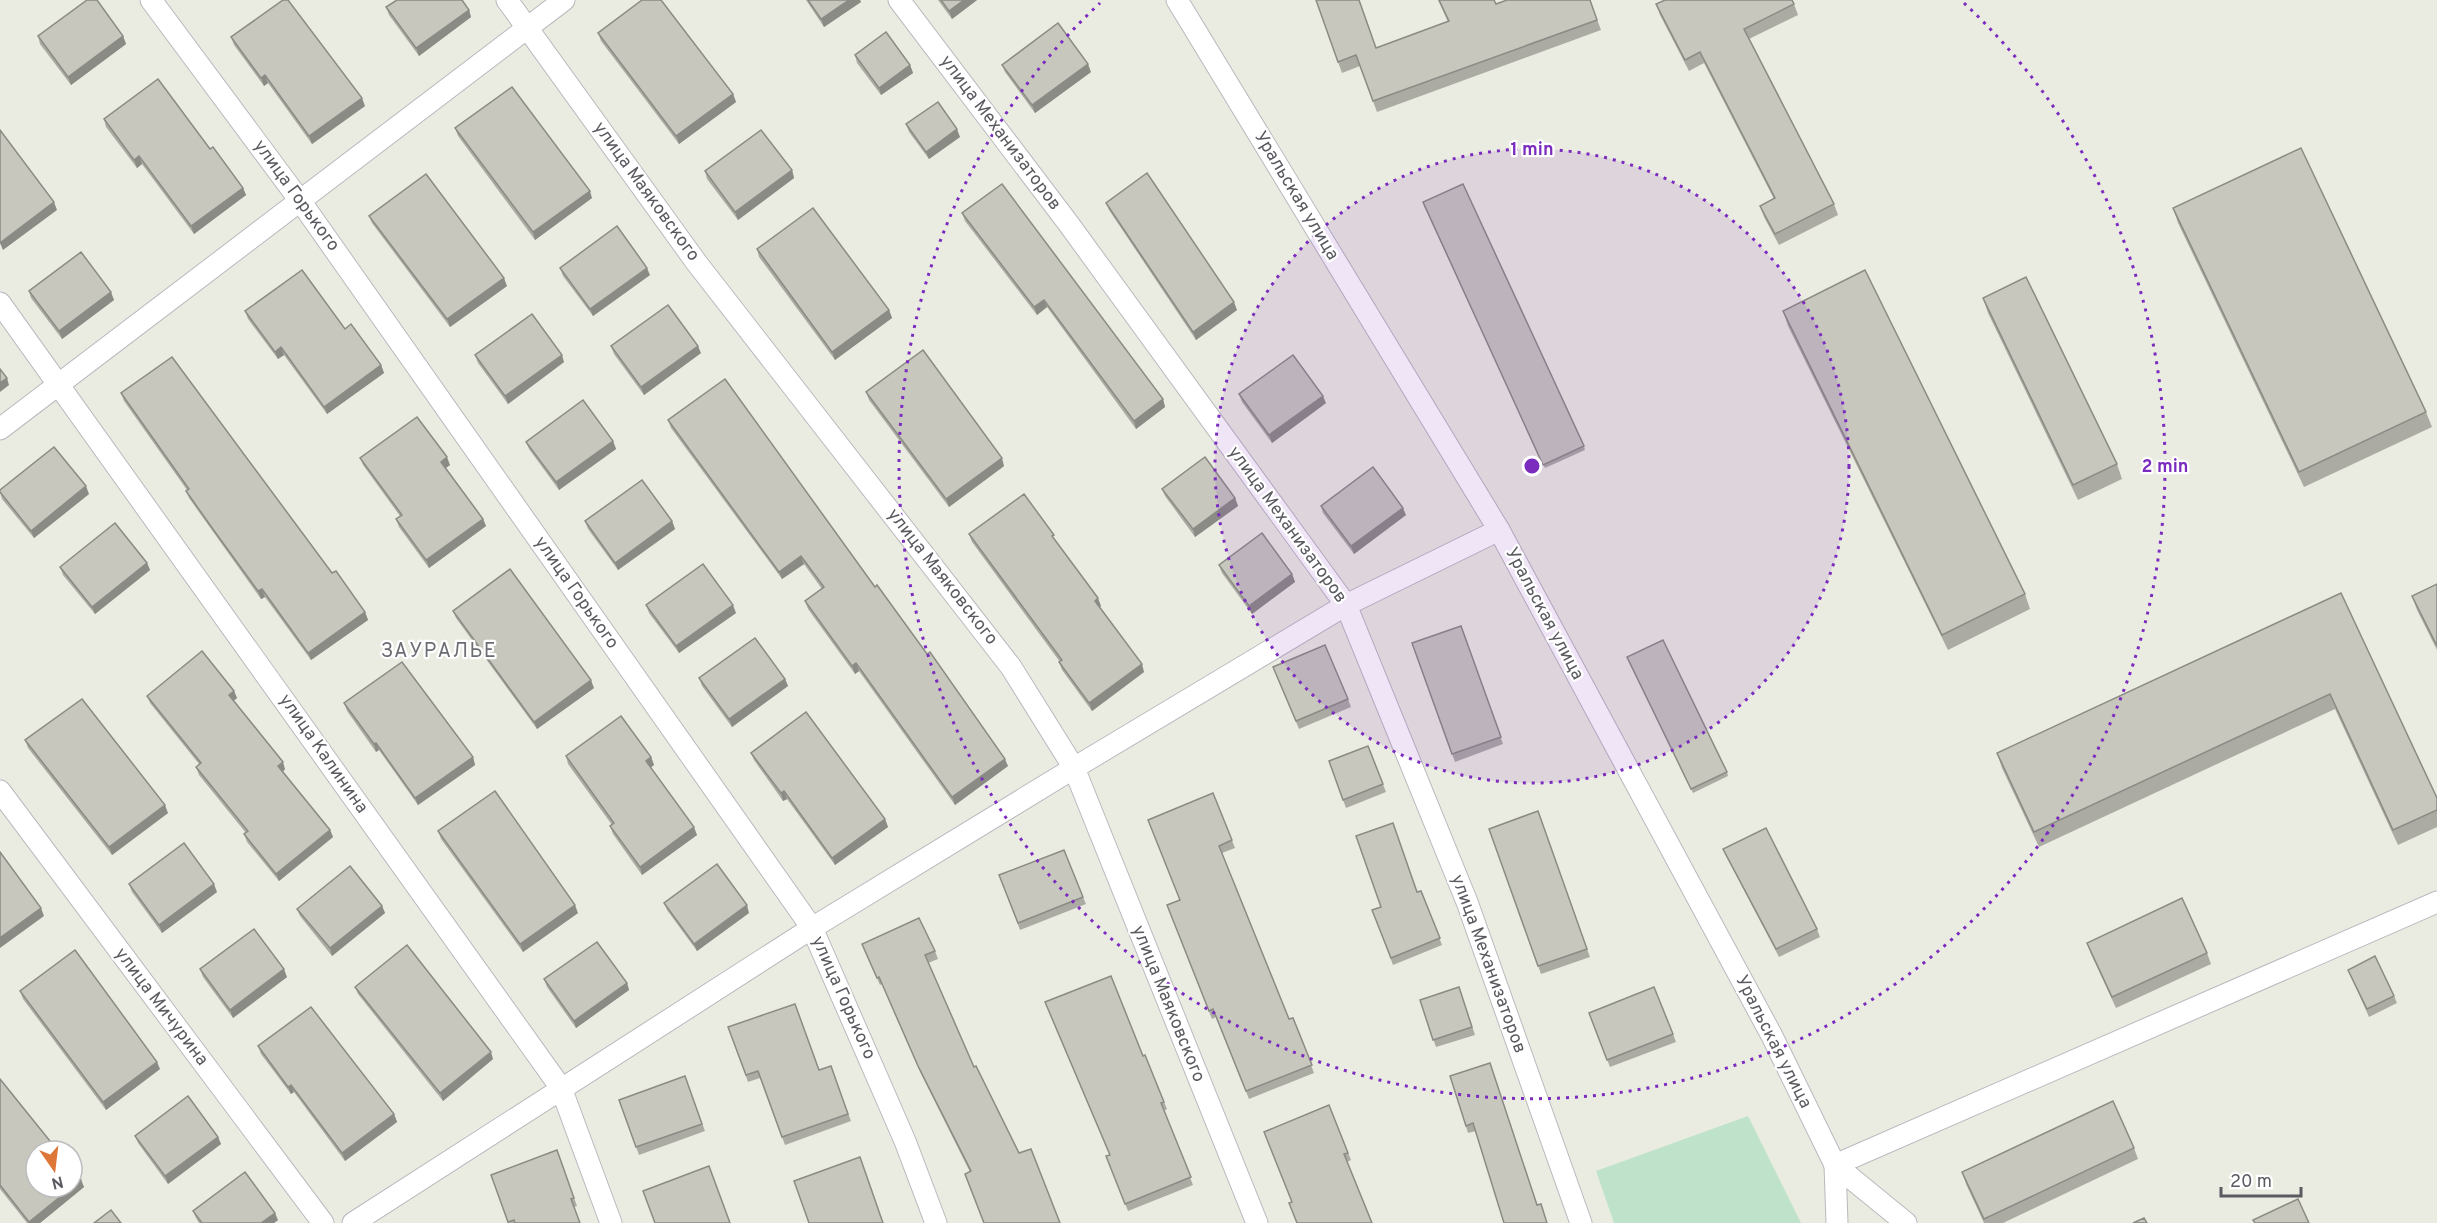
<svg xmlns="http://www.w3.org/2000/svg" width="2437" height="1223" font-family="Overpass,sans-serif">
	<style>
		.grass { fill: #bfe2ca }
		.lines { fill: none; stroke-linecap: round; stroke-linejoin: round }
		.street-casing { stroke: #b9b9bf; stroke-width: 23 }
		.street { stroke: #fff; stroke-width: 21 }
		.wall { fill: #ababa3 }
		.shaded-wall { fill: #8b8b85 }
		.building { fill: #c7c7be; stroke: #8b8b85; stroke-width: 1.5 }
		.ring { fill: none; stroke: #7b2cbf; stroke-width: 3; stroke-dasharray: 3 6 }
		.labels { text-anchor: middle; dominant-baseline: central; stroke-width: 4.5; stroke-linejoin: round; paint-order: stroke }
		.street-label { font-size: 18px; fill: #5a5b61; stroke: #fff }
		.neighbourhood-label { font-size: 20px; letter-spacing: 1.5px; fill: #6b6d73; stroke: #fff }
		.centre { fill: #7b2cbf; stroke: #fff; stroke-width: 3 }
		.ring-label { font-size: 18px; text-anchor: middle; font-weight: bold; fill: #7b2cbf; stroke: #fff; stroke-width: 4.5; stroke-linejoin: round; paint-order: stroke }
	</style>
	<rect width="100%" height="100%" fill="#ebece1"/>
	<polygon class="grass" points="1748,1116 1801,1223 1614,1223 1596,1171"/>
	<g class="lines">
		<g class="street-casing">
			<g id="street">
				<polyline points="151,0 301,202 812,928 905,1141 936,1223"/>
				<polyline points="507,0 696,262 1011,667 1074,768 1257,1223"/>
				<polyline points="899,0 1068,223 1346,605 1467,902 1581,1223"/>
				<polyline points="1177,0 1499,530 1772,1036 1835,1165 1906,1223"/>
				<polyline points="0,303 561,1088 611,1223"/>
				<polyline points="0,429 564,0"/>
				<polyline points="0,791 323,1223"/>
				<polyline points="1835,1165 2437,902"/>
				<polyline points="1835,1165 1837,1223"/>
				<polyline points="353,1223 812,928 1074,768 1346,605 1499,530"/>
			</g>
		</g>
		<use href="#street" class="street"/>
	</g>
	<g class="wall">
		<polygon points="806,0 860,0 861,2 824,27"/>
		<polygon points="938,0 977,0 952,19"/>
		<polygon points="1316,0 1376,48 1448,22 1438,0 1494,0 1496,4 1590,0 1601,30 1377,112 1360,66 1342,73"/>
		<polygon points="1656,4 1794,4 1798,15 1749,39 1834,204 1838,215 1779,245 1764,217 1760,206 1774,199 1704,63 1689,71 1660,15"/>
		<polygon points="386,7 469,10 471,17 419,56 389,15"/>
		<polygon points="598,33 733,94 736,102 679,144 601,41"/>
		<polygon points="38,36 123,36 126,44 71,85 40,44"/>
		<polygon points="231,37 365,106 312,144 268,83 264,86 234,45"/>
		<polygon points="855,55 910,65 913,73 881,95 857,63"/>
		<polygon points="1002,65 1091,72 1035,113 1005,72"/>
		<polygon points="104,119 210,149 243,188 246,195 194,234 142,164 137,168 106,127"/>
		<polygon points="906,124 960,137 929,159 909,132"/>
		<polygon points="455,128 592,198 535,240 458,136"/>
		<polygon points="792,170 794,178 738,220 707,179 705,171"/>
		<polygon points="1106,203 1237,310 1196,340 1109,210"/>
		<polygon points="1424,206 1584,446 1585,450 1545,468"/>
		<polygon points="2173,208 2426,412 2432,427 2304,487 2178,223"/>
		<polygon points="962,213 1163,399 1165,407 1136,429 1047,307 1037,315 965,221"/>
		<polygon points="369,216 507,286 450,327 372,223"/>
		<polygon points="757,249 889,310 892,318 835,360 759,257"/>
		<polygon points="560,268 650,275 593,316 563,276"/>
		<polygon points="29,291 114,300 62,339 31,298"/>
		<polygon points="1983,298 2117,464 2122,479 2078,500 1988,313"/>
		<polygon points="245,311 345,329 381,365 384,373 327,414 284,355 278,359 248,319"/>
		<polygon points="1783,311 2025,594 2030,609 1948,650 1788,326"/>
		<polygon points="611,346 701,353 644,395 614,354"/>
		<polygon points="475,355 564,362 508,404 478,363"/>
		<polygon points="866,392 1004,466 949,507 869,400"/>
		<polygon points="121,393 332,573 365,612 368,620 311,660 265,597 261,599 189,498 186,491 187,490 124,401"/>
		<polygon points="1239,394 1326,403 1272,443 1242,402"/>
		<polygon points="668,420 875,587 1008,766 955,805 859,671 855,674 808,609 805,601 822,589 804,564 782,579 671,428"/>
		<polygon points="613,441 616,449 559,490 529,449 526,442"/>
		<polygon points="360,458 450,465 446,468 483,519 486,526 429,568 399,527 396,519 400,516 363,465"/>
		<polygon points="1162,489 1235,498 1238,506 1195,537 1165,496"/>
		<polygon points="0,492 89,494 34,538 2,499"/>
		<polygon points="1321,506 1406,515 1354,554 1323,513"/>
		<polygon points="585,521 672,521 675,529 618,570 588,529"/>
		<polygon points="969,534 1057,542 1101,606 1099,607 1144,672 1092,711 1062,670 1059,662 1060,662 972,542"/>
		<polygon points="147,563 150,570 95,614 63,575 60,567"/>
		<polygon points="1219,565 1292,574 1295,582 1252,614 1222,573"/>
		<polygon points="2437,584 2437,650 2417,610 2412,596"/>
		<polygon points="2341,593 2437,798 2437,827 2398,845 2335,709 2039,847 2002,768 1997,753"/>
		<polygon points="646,605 736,613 679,653 649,613"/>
		<polygon points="453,611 594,688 537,729 456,618"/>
		<polygon points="1461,626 1503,744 1455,762 1412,643"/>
		<polygon points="1629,661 1727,772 1728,776 1693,793"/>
		<polygon points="1276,675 1348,699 1351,707 1299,729"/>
		<polygon points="699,678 785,679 788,686 732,727 702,686"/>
		<polygon points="234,691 237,698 233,701 285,769 283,772 330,830 333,837 279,881 247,842 244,834 246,833 199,775 196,767 199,764 150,703 147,696"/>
		<polygon points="344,703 473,757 475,765 418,805 379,750 376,752 347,711"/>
		<polygon points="25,740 168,813 112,855 28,748"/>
		<polygon points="1368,746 1386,792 1346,808 1329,761"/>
		<polygon points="751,753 885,819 888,827 835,865 787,799 783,801 754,760"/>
		<polygon points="566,756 651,757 654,765 650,767 697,835 642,875 613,834 610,826 612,825 568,764"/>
		<polygon points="1213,793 1235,848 1222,853 1289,1019 1293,1018 1314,1073 1249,1099 1216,1017 1212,1019 1167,905 1180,900"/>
		<polygon points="1538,811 1590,957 1541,974 1489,829"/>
		<polygon points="438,831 578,913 523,952 441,839"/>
		<polygon points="1723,849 1817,929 1820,937 1779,957 1726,856"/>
		<polygon points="999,875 1083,897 1086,904 1020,930"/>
		<polygon points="129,884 217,892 162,933 132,892"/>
		<polygon points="1421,891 1442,945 1393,965 1372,910"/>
		<polygon points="664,903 749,913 697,951 667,910"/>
		<polygon points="382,906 385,913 332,956 300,916 297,909"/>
		<polygon points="2087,943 2207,953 2211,964 2116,1008 2091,954"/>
		<polygon points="862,944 935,951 938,959 928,963 974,1067 1019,1153 970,1172 921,1074 882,984 880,985"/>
		<polygon points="200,969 287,977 233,1018 203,977"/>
		<polygon points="2348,970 2394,996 2397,1003 2369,1017"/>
		<polygon points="544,979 627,983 629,990 576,1028 547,987"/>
		<polygon points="355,987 493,1059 443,1101 358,994"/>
		<polygon points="1459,987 1475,1035 1436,1047 1420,1000"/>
		<polygon points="20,991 160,1069 106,1110 23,999"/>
		<polygon points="1589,1013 1673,1034 1676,1042 1610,1067"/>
		<polygon points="728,1027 819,1070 831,1066 851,1121 785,1145 760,1078 748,1082"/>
		<polygon points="258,1046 394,1114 397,1122 345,1161 294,1092 291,1094 261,1054"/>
		<polygon points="1145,1055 1167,1109 1164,1111 1193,1185 1128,1211 1106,1156 1109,1155 1143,1056"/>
		<polygon points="685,1076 705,1131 639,1155 619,1100"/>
		<polygon points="1450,1076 1537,1205 1547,1223 1476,1131 1468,1133"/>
		<polygon points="0,1079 81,1180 84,1187 40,1223 27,1223 0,1189"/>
		<polygon points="1329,1105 1351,1160 1347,1162 1292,1202"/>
		<polygon points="135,1136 218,1137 221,1144 168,1184 138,1143"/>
		<polygon points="2134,1148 2138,1159 2003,1223 1984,1223 1966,1184 1962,1172"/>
		<polygon points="557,1150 577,1206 574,1207 580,1223 508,1223 491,1175"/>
		<polygon points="193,1211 278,1220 274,1223 199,1223 196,1218"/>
	</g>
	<g class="shaded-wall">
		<polygon points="849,0 860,0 861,2 824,27 821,19"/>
		<polygon points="964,0 977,0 952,19 949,11"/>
		<polygon points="469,10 471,17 419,56 416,48"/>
		<polygon points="123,36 126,44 71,85 68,77"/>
		<polygon points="1088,64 1091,72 1035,113 1032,105"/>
		<polygon points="910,65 913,73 881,95 879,88"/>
		<polygon points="265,75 268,83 264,86 261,78"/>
		<polygon points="733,94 736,102 679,144 676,136"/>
		<polygon points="362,98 365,106 312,144 309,136"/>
		<polygon points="957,129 960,137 929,159 926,152"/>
		<polygon points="139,156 142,164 137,168 134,160"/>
		<polygon points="792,170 794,178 738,220 735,212"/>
		<polygon points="243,188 246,195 194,234 191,226"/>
		<polygon points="590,191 592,198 535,240 533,232"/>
		<polygon points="54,202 57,210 3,250 0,243"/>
		<polygon points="647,268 650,275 593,316 590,309"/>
		<polygon points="504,278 507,286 450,327 447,319"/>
		<polygon points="111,292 114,300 62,339 59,331"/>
		<polygon points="1044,300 1047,307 1037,315 1034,307"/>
		<polygon points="1234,302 1237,310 1196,340 1193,332"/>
		<polygon points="889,310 892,318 835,360 832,352"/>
		<polygon points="698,346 701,353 644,395 641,387"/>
		<polygon points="281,347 284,355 278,359 275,352"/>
		<polygon points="562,355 564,362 508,404 505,396"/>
		<polygon points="381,365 384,373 327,414 324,407"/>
		<polygon points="7,378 9,385 0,392 0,383"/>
		<polygon points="1323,396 1326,403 1272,443 1269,435"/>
		<polygon points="1163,399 1165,407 1136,429 1134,421"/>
		<polygon points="613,441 616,449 559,490 556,482"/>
		<polygon points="447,457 450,465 444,469 441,462"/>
		<polygon points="1002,458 1004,466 949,507 946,499"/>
		<polygon points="86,486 89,494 34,538 31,531"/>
		<polygon points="1235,498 1238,506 1195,537 1193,529"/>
		<polygon points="1403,508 1406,515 1354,554 1351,546"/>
		<polygon points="483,519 486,526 429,568 426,560"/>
		<polygon points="672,521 675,529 618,570 615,563"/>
		<polygon points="801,556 804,564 782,579 779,572"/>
		<polygon points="147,563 150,570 95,614 92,607"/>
		<polygon points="1292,574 1295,582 1252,614 1249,606"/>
		<polygon points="262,589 265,597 261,599 258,591"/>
		<polygon points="1098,598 1101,606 1097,609 1095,601"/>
		<polygon points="733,605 736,613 679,653 676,646"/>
		<polygon points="365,612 368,620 311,660 308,653"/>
		<polygon points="856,663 859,671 855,674 852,666"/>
		<polygon points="1142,664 1144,672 1092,711 1089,703"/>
		<polygon points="785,679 788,686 732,727 729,719"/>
		<polygon points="591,680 594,688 537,729 534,722"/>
		<polygon points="234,691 237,698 231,703 229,695"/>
		<polygon points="376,743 379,750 376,752 374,744"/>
		<polygon points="473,757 475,765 418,805 415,798"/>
		<polygon points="651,757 654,765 649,769 646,761"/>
		<polygon points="1005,759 1008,766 955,805 952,797"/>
		<polygon points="283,762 285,769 281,773 278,766"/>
		<polygon points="784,791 787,799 783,801 781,793"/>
		<polygon points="165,805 168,813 112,855 109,847"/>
		<polygon points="885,819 888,827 835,865 832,858"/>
		<polygon points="694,827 697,835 642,875 640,867"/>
		<polygon points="330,830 333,837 279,881 276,874"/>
		<polygon points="214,884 217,892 162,933 159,925"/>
		<polygon points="575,905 578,913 523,952 520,944"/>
		<polygon points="747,905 749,913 697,951 694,944"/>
		<polygon points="382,906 385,913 332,956 330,948"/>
		<polygon points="41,908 44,916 0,948 0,938"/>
		<polygon points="284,969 287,977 233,1018 230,1010"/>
		<polygon points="627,983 629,990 576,1028 574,1021"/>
		<polygon points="491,1052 493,1059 443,1101 440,1093"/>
		<polygon points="157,1062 160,1069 106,1110 103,1102"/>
		<polygon points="291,1085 294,1092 291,1094 288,1087"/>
		<polygon points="394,1114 397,1122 345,1161 342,1153"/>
		<polygon points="218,1137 221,1144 168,1184 165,1176"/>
		<polygon points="81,1180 84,1187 40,1223 30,1223 29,1222"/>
		<polygon points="275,1213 278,1220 274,1223 261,1223"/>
	</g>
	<g class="building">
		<polygon points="87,0 97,0 123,36 68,77 38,36"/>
		<polygon points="283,0 288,0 362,98 309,136 265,75 261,78 231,37"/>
		<polygon points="397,0 462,0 469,10 416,48 386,7"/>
		<polygon points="642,0 661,0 733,94 676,136 598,33"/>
		<polygon points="808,0 849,0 821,19"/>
		<polygon points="941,0 964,0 949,11"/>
		<polygon points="1316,0 1359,0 1376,48 1449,21 1439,0 1494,0 1496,4 1507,0 1590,0 1597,20 1373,101 1356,55 1338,62"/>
		<polygon points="1665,0 1792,0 1794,4 1744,29 1834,204 1775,234 1760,206 1775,198 1700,52 1685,60 1656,4"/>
		<polygon points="1058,23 1088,64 1032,105 1002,65"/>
		<polygon points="886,32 910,65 879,88 855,55"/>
		<polygon points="158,79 210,149 213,147 243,188 191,226 139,156 134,160 104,119"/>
		<polygon points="512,87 590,191 533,232 455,128"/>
		<polygon points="938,102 957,129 926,152 906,124"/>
		<polygon points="0,130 54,202 0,243"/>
		<polygon points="761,130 792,170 735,212 705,171"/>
		<polygon points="2301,148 2426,412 2299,472 2173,208"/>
		<polygon points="1147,173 1234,302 1193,332 1106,203"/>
		<polygon points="426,174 504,278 447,319 369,216"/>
		<polygon points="1002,184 1163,399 1134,421 1044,300 1034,307 962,213"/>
		<polygon points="1463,184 1584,446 1543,465 1423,202"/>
		<polygon points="813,208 889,310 832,352 757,249"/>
		<polygon points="617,226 647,268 590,309 560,268"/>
		<polygon points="81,252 111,292 59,331 29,291"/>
		<polygon points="302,270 345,329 351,324 381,365 324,407 281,347 275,352 245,311"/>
		<polygon points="1865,270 2025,594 1942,635 1783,311"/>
		<polygon points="2026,277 2117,464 2073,485 1983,298"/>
		<polygon points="668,305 698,346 641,387 611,346"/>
		<polygon points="532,314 562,355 505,396 475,355"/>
		<polygon points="923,350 1002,458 946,499 866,392"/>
		<polygon points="1293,355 1323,396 1269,435 1239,394"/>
		<polygon points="172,357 332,573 336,571 365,612 308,653 262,589 258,591 215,532 186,491 189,489 121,393"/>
		<polygon points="0,369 7,378 0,383"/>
		<polygon points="725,379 875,587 877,585 927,654 930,652 1005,759 952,797 856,663 852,666 805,601 824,587 801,556 779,572 668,420"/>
		<polygon points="583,400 613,441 556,482 526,442"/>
		<polygon points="417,417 447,457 441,462 483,519 426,560 396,519 402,515 360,458"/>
		<polygon points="54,447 86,486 31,531 0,492 0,490"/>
		<polygon points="1205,457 1235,498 1193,529 1162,489"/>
		<polygon points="1373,467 1403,508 1351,546 1321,506"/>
		<polygon points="642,480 672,521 615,563 585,521"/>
		<polygon points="1024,494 1054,535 1052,536 1098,598 1095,601 1142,664 1089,703 1059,662 1062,660 969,534"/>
		<polygon points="115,523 147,563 92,607 60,567"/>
		<polygon points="1262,533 1292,574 1249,606 1219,565"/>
		<polygon points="703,564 733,605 676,646 646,605"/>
		<polygon points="510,569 591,680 534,722 453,611"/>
		<polygon points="2437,584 2437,646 2412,596"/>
		<polygon points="2341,593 2437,798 2437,810 2393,830 2330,694 2034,832 1997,753"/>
		<polygon points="1461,626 1501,737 1452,754 1412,643"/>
		<polygon points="755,638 785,679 729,719 699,678"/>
		<polygon points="1663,640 1727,772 1691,789 1627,657"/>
		<polygon points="1325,645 1348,699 1296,721 1273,667"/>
		<polygon points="202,651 234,691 229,695 283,762 278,766 330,830 276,874 244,834 248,831 196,767 201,763 147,696"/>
		<polygon points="402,662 473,757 415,798 376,743 374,744 344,703"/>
		<polygon points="82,699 165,805 109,847 25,740"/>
		<polygon points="806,712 885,819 832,858 784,791 781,793 751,753"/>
		<polygon points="621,716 651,757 646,761 694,827 640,867 610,826 614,823 566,756"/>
		<polygon points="1368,746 1383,784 1343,800 1329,761"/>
		<polygon points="495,791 575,905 520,944 438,831"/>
		<polygon points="1213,793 1232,840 1219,846 1289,1019 1293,1018 1312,1065 1246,1091 1213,1009 1209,1011 1167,905 1180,900 1148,820"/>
		<polygon points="1538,811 1587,949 1538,966 1489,829"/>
		<polygon points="1393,823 1417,892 1421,891 1440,938 1391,958 1372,910 1381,907 1356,836"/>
		<polygon points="1766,828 1817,929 1776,949 1723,849"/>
		<polygon points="184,843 214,884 159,925 129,884"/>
		<polygon points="1064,850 1083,897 1018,923 999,875"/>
		<polygon points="0,852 41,908 0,938"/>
		<polygon points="717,864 747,905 694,944 664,903"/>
		<polygon points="350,866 382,906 330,948 297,909"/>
		<polygon points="2182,898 2207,953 2112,997 2087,943"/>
		<polygon points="919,918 935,951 925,955 974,1067 976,1066 1019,1153 1031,1149 1060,1223 984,1223 965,1174 971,1171 918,1066 879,977 877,978 862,944"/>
		<polygon points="254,929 284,969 230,1010 200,969"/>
		<polygon points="597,942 627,983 574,1021 544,979"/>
		<polygon points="407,945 491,1052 440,1093 355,987"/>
		<polygon points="75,950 157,1062 103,1102 20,991"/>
		<polygon points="2375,956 2394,996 2367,1009 2348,970"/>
		<polygon points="1111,976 1143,1056 1145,1055 1164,1102 1161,1103 1191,1177 1125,1204 1106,1156 1110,1155 1045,1002"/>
		<polygon points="1459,987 1472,1027 1433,1040 1420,1000"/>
		<polygon points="1654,987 1673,1034 1607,1060 1589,1013"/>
		<polygon points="795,1004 819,1070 831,1066 848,1114 782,1137 758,1071 746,1075 728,1027"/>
		<polygon points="311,1007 394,1114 342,1153 291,1085 288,1087 258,1046"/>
		<polygon points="1490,1063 1537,1205 1541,1204 1547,1223 1504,1223 1473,1123 1466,1126 1450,1076"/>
		<polygon points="685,1076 702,1124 636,1147 619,1100"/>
		<polygon points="0,1079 58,1151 36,1151 36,1187 72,1187 29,1222 0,1185"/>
		<polygon points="188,1096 218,1137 165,1176 135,1136"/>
		<polygon points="2113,1101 2134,1148 1984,1219 1962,1172"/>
		<polygon points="1329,1105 1348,1153 1344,1154 1372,1223 1297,1223 1289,1203 1292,1202 1264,1132"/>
		<polygon points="557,1150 574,1198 571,1199 580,1223 515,1223 514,1220 508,1222 491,1175"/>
		<polygon points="860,1157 883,1223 809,1223 794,1181"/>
		<polygon points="709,1166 730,1223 655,1223 643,1191"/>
		<polygon points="72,1169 81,1180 72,1187"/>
		<polygon points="245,1172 275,1213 261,1223 202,1223 193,1211"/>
		<polygon points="2298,1199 2309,1223 2255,1223 2253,1220"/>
		<polygon points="111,1210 121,1223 94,1223"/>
		<polygon points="2144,1218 2147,1223 2133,1223"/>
	</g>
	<circle cx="1532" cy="466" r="317" fill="#7b2cbf" fill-opacity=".12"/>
	<g class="ring">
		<circle cx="1532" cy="466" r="317"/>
		<path d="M1964 3A633 633 0 1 1 1100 3"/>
	</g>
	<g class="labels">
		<g class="street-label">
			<text transform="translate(1000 133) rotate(53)">улица Механизаторов</text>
			<text transform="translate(646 192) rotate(54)">улица Маяковского</text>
			<text transform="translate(296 196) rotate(54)">улица Горького</text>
			<text transform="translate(1296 196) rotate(59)">Уральская улица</text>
			<text transform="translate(1287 525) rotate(54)">улица Механизаторов</text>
			<text transform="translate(942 577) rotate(52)">улица Маяковского</text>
			<text transform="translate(576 593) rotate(55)">улица Горького</text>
			<text transform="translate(1544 614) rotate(62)">Уральская улица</text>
			<text transform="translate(323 754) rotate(55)">улица Калинина</text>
			<text transform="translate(1488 964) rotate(70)">улица Механизаторов</text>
			<text transform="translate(843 998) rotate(66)">улица Горького</text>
			<text transform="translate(1168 1004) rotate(68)">улица Маяковского</text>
			<text transform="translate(161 1007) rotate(53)">улица Мичурина</text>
			<text transform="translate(1773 1042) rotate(63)">Уральская улица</text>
		</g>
		<g class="neighbourhood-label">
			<text x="439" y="652">ЗАУРАЛЬЕ</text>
		</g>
	</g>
	<circle cx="1532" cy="466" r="9" class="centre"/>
	<g class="ring-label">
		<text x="1532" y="155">1 min</text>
		<text x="2165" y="472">2 min</text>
	</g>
	<g transform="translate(54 1169) rotate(166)"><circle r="28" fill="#ffffff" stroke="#bdbdc0" stroke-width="1.5"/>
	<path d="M0-4.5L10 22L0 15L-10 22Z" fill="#dd7636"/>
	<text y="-9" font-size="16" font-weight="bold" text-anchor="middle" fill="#5a5b61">N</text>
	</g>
	<path d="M2221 1187v9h80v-9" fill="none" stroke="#5a5b61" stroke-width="3"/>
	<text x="2230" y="1187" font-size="18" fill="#5a5b61" stroke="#ffffff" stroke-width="4.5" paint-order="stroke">20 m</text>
</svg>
